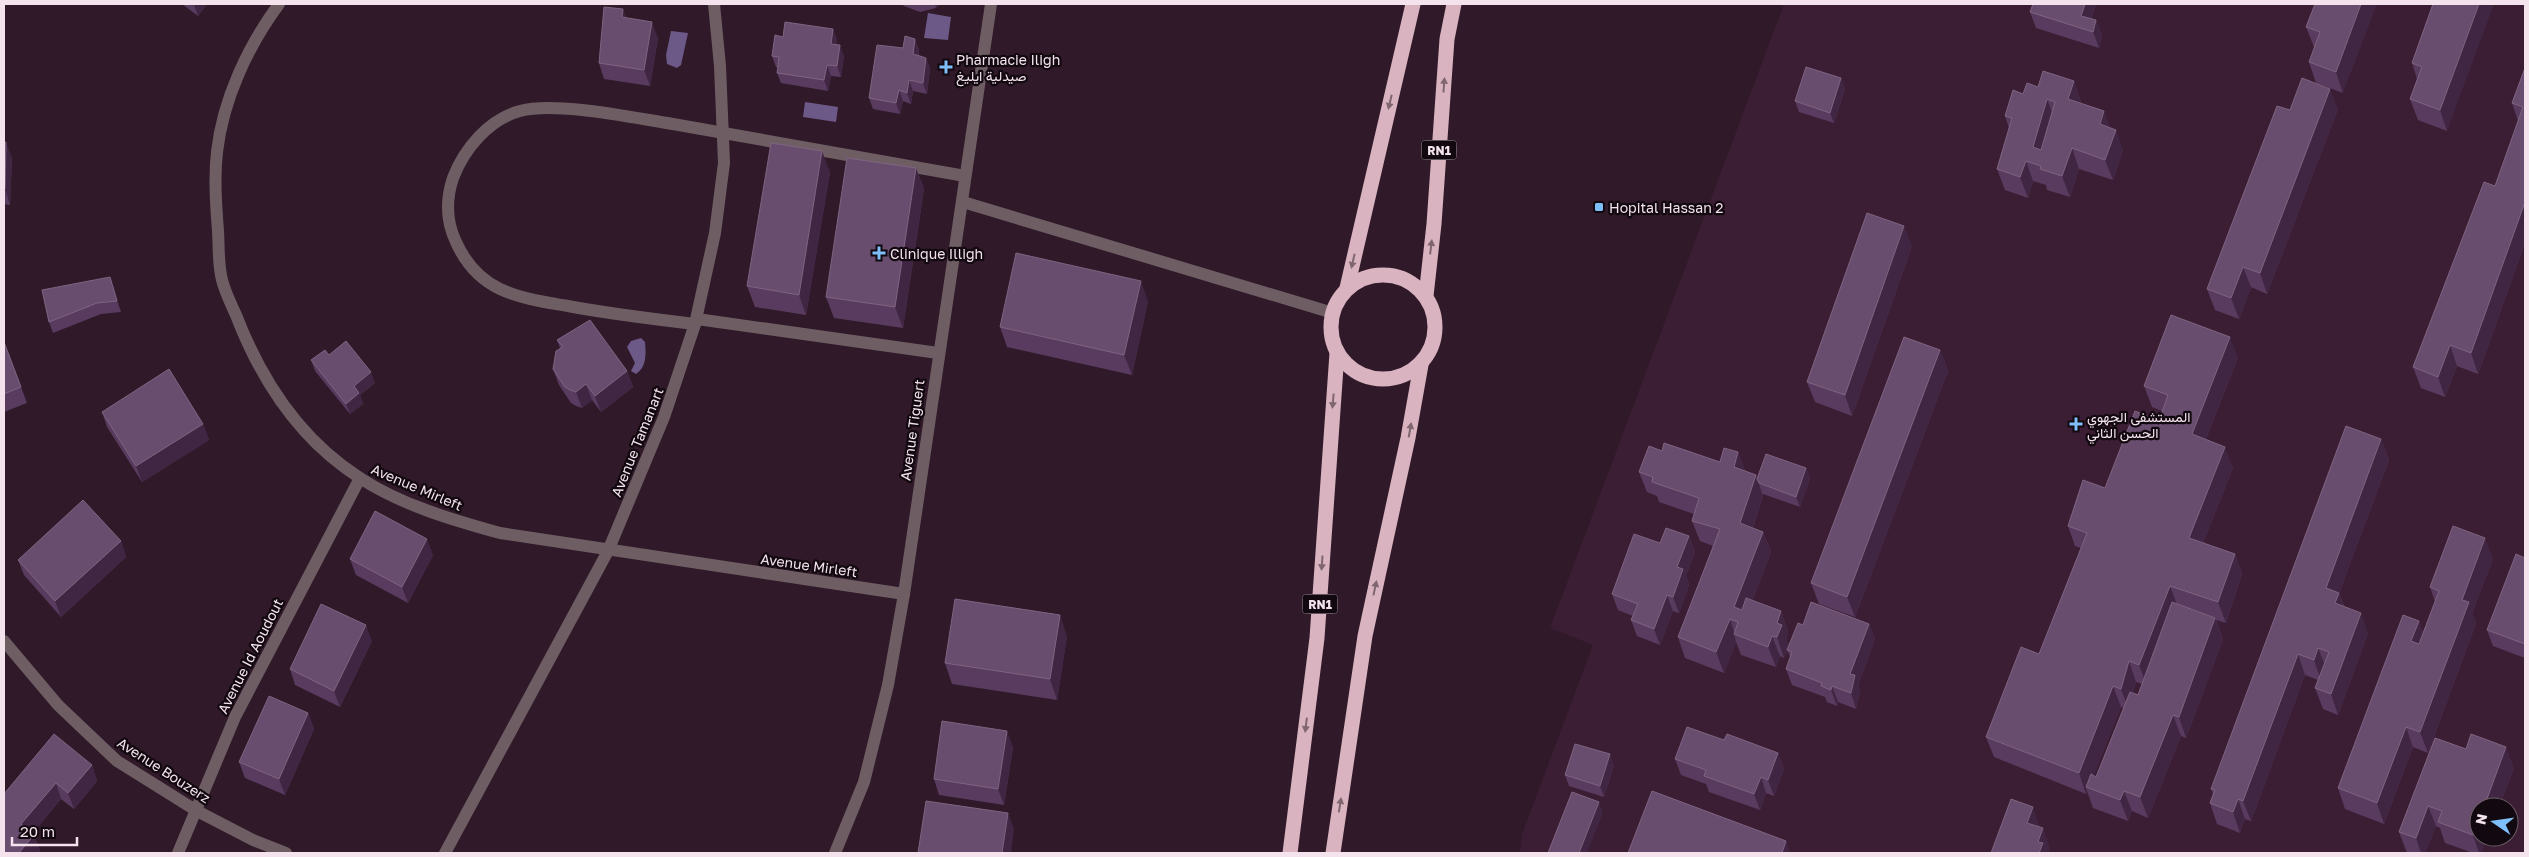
<svg xmlns="http://www.w3.org/2000/svg" width="2529" height="857" font-family="'Golos Text',Vazirmatn,sans-serif">
	<style>
		.built { fill: #3c1e34; fill-rule: evenodd }
		.water { fill: #6c5987 }
		.lines { fill: none; stroke-linecap: round; stroke-linejoin: round }
		.street { stroke: #6e5e63; stroke-width: 12 }
		.highway { stroke: #d9b3bf; stroke-width: 15 }
		.wall { fill: #593b5f; fill-rule: evenodd }
		.shaded-wall { fill: #412643 }
		.building { fill: #694d6e; stroke: #7f6482; fill-rule: evenodd }
		.oneway { fill: #7f6670 }
		.poi-dot { fill: #7ebef9; stroke: #12080f; stroke-width: 2 }
		.labels { text-anchor: middle; dominant-baseline: central; stroke-width: 4.5; stroke-linejoin: round; paint-order: stroke }
		.shield { fill: #12080f; stroke: #b0a1aa; stroke-width: 1 }
		.shield-label { font-size: 12px; font-weight: bold; fill: #f4e3ed }
		.poi-label { font-size: 14px; fill: #f4e3ed; stroke: #12080f; text-anchor: start }
		.street-label { font-size: 14px; fill: #f4e3ed; stroke: #12080f }
	</style>
	<rect width="100%" height="100%" fill="#301929"/>
	<path class="built" d="M1784,4H2525V853H1520L1522,834L1593,645L1550,628ZM2479,807H2509V837H2479Z"/>
	<g class="water">
		<polygon points="928,13 951,17 948,40 924,38"/>
		<polygon points="671,31 688,33 681,65 677,68 667,64 666,55"/>
		<polygon points="805,102 838,107 836,122 803,117"/>
		<path d="M641,338L645,342C646,353 647,367 636,374L631,371L635,363L627,347L631,341Z"/>
	</g>
	<g class="lines">
		<g class="street">
			<path d="M279,4C248,46 223,99 217,152C214,178 216,205 218,231C219,247 218,265 222,280C225,292 231,304 236,315C261,380 300,440 360,478C401,505 453,520 500,533L904,594"/>
			<polyline points="963,202 1333,313"/>
			<polyline points="697,319 938,353"/>
			<path d="M695,324C653,319 610,314 568,306C545,302 522,299 500,289C479,279 465,262 456,242C446,221 446,199 453,178C464,149 489,119 520,111C556,101 634,118 673,124C770,141 867,158 965,176"/>
			<polyline points="4,641 58,705 117,761 197,811 253,840 286,853"/>
			<polyline points="178,853 235,717 360,478"/>
			<polyline points="445,853 608,551 664,417 695,324 715,233 724,163 720,66 714,4"/>
			<polyline points="835,853 864,782 888,685 904,594 991,4"/>
		</g>
		<g class="highway">
			<circle cx="1383" cy="327" r="52"/>
			<polyline points="1347,288 1413,4"/>
			<polyline points="1426,296 1434,224 1447,39 1454,4"/>
			<polyline points="1290,853 1317,638 1337,353"/>
			<polyline points="1333,853 1365,636 1408,438 1421,365"/>
		</g>
	</g>
	<g class="wall">
		<polygon points="182,4 207,4 198,16"/>
		<polygon points="902,4 940,4 936,8 920,12 904,6"/>
		<polygon points="2096,4 2091,19 2096,20 2102,36 2099,48 2036,28 2030,12"/>
		<polygon points="2315,4 2343,93 2316,83 2309,62 2314,48 2314,47 2306,27"/>
		<polygon points="2433,4 2447,131 2418,120 2410,99 2417,79 2412,63"/>
		<polygon points="626,18 658,38 650,86 604,79 599,63"/>
		<polygon points="833,29 837,40 836,44 844,56 841,77 831,76 828,91 781,83 777,73 778,67 776,67 772,56 783,37"/>
		<polygon points="915,39 919,50 919,55 926,58 930,68 927,94 913,91 911,104 903,101 900,114 873,109 869,98 903,48"/>
		<polygon points="2525,68 2525,243 2478,374 2457,366 2445,397 2421,388 2413,367 2495,186 2518,121 2512,103"/>
		<polygon points="1841,78 1845,89 1834,123 1799,112 1795,101"/>
		<polygon points="2074,81 2081,102 2081,104 2110,128 2123,150 2113,180 2079,169 2070,197 2047,190 2046,185 2033,181 2028,198 2005,190 1997,169 2009,128 2005,116 2023,94 2038,87"/>
		<polygon points="2338,109 2267,294 2251,287 2239,319 2215,310 2207,289 2290,110"/>
		<polygon points="4,142 12,158 10,205 4,204"/>
		<polygon points="916,168 924,189 903,328 834,318 826,297"/>
		<polygon points="830,172 806,315 755,307 747,286"/>
		<polygon points="1912,246 1852,416 1815,402 1807,382"/>
		<polygon points="110,277 121,312 101,314 53,333 49,322"/>
		<polygon points="1148,301 1132,375 1007,347 1000,327"/>
		<polygon points="557,340 627,371 633,387 601,412 592,400 582,408 576,406 571,403 559,385 553,369 560,348"/>
		<polygon points="4,342 27,403 4,412"/>
		<polygon points="1940,350 1948,371 1855,617 1819,604 1811,583"/>
		<polygon points="329,355 375,383 360,395 363,404 350,414 315,371 311,360"/>
		<path d="M2238,357L2206,439L2233,468L2203,543L2235,554L2242,574L2226,623L2216,620L2223,639L2186,738L2181,736L2148,818L2132,811L2128,821L2093,808L2087,791L2086,794L1994,757L1986,737L2039,654L2081,548L2075,546L2068,526L2105,488L2159,421L2162,411L2152,407L2144,386ZM2136,682L2142,684L2138,695L2133,693ZM2121,707L2124,708L2096,777L2093,776Z"/>
		<polygon points="102,412 203,424 209,440 142,482 107,427"/>
		<polygon points="2381,439 2389,460 2339,593 2344,606 2368,633 2338,715 2323,709 2315,688 2318,680 2305,675 2251,821 2245,819 2240,833 2217,824 2210,803 2213,794 2211,789"/>
		<polygon points="1662,451 1720,462 1738,452 1745,471 1756,475 1757,479 1806,468 1810,478 1800,507 1763,494 1763,496 1753,528 1763,532 1771,552 1752,601 1781,611 1788,632 1786,638 1789,646 1784,658 1780,656 1776,667 1741,655 1736,642 1724,673 1685,658 1678,637 1713,546 1700,541 1692,521 1694,514 1659,502 1657,496 1647,492 1639,472"/>
		<polygon points="1689,536 1695,552 1686,576 1689,585 1679,613 1673,611 1660,645 1637,636 1631,620 1633,616 1618,610 1612,594 1660,543"/>
		<polygon points="121,541 126,557 61,617 24,575 18,560"/>
		<polygon points="433,555 408,603 356,575 350,559"/>
		<polygon points="2525,558 2525,658 2493,646 2487,630"/>
		<polygon points="2493,559 2472,613 2476,623 2428,753 2413,747 2384,824 2345,809 2338,788 2419,621 2423,633 2435,602 2430,587"/>
		<polygon points="1869,624 1875,639 1858,685 1860,691 1856,709 1838,702 1837,706 1827,702 1825,697 1792,685 1786,669 1790,657 1787,650 1803,625"/>
		<polygon points="1067,636 1057,700 952,684 945,663"/>
		<polygon points="372,641 340,707 295,685 290,669"/>
		<polygon points="308,713 314,729 285,795 245,778 239,762"/>
		<polygon points="2435,738 2514,768 2499,807 2479,807 2479,837 2488,837 2481,853 2473,853 2445,843 2440,828 2436,826 2425,853 2407,853 2399,832"/>
		<polygon points="1724,740 1778,753 1784,769 1774,796 1766,793 1760,810 1709,792 1706,784 1681,775 1675,759"/>
		<polygon points="1013,747 1004,805 939,795 934,779"/>
		<polygon points="92,765 97,781 74,809 61,799 32,834 34,835 40,851 38,853 4,853 4,794"/>
		<polygon points="1614,765 1604,797 1569,786 1565,775"/>
	</g>
	<g class="shaded-wall">
		<polygon points="194,4 207,4 198,16"/>
		<polygon points="935,4 940,4 936,8"/>
		<polygon points="2085,4 2096,4 2087,30 2081,16"/>
		<polygon points="2361,4 2377,4 2343,93 2336,72"/>
		<polygon points="2479,4 2494,4 2447,131 2440,110"/>
		<polygon points="623,9 629,25 622,17"/>
		<polygon points="2096,20 2102,36 2099,48 2093,32"/>
		<polygon points="652,22 658,38 650,86 644,70"/>
		<polygon points="833,29 837,40 835,54 831,44"/>
		<polygon points="915,39 919,50 917,65 913,54"/>
		<polygon points="840,45 844,56 841,77 837,66"/>
		<polygon points="926,58 930,68 927,94 923,83"/>
		<polygon points="827,65 831,76 828,91 824,80"/>
		<polygon points="1841,78 1845,89 1834,123 1830,113"/>
		<polygon points="909,80 913,91 911,104 907,93"/>
		<polygon points="2074,81 2081,102 2075,120 2068,99"/>
		<polygon points="2330,89 2338,109 2267,294 2260,273"/>
		<polygon points="899,90 903,101 900,114 896,103"/>
		<polygon points="2047,99 2055,120 2041,166 2033,147"/>
		<polygon points="2104,111 2112,132 2100,124"/>
		<polygon points="2116,130 2123,150 2113,180 2105,160"/>
		<polygon points="6,142 12,158 10,205 5,189"/>
		<polygon points="2072,148 2079,169 2070,197 2062,176"/>
		<polygon points="822,151 830,172 806,315 799,295"/>
		<polygon points="2026,161 2033,181 2028,198 2020,177"/>
		<polygon points="916,168 924,189 903,328 895,307"/>
		<polygon points="2525,202 2525,243 2478,374 2471,353"/>
		<polygon points="1904,226 1912,246 1852,416 1845,395"/>
		<polygon points="2243,267 2251,287 2239,319 2231,298"/>
		<polygon points="110,277 114,287 121,312 117,301"/>
		<polygon points="1141,281 1148,301 1132,375 1124,355"/>
		<polygon points="2230,337 2238,357 2200,454 2192,434"/>
		<polygon points="2450,345 2457,366 2445,397 2438,377"/>
		<polygon points="1940,350 1948,371 1855,617 1847,597"/>
		<polygon points="627,371 633,387 601,412 595,396"/>
		<polygon points="371,372 375,383 360,395 363,404 350,414 346,404 354,386"/>
		<polygon points="586,384 592,400 582,408 576,392"/>
		<polygon points="203,424 209,440 142,482 136,466"/>
		<polygon points="2381,439 2389,460 2339,593 2346,614 2335,603 2326,588"/>
		<polygon points="2225,447 2233,468 2197,558 2189,538"/>
		<polygon points="1738,452 1746,473 1734,467"/>
		<polygon points="1806,468 1810,478 1800,507 1796,497"/>
		<polygon points="1756,475 1763,496 1748,543 1740,523"/>
		<polygon points="1763,532 1771,552 1742,627 1734,607"/>
		<polygon points="1689,536 1695,552 1686,576 1689,585 1679,613 1673,597 1677,567"/>
		<polygon points="2485,538 2493,559 2472,613 2476,623 2428,753 2420,732 2462,600"/>
		<polygon points="427,539 433,555 408,603 402,587"/>
		<polygon points="121,541 126,557 61,617 55,601"/>
		<polygon points="2235,554 2242,574 2226,623 2218,602"/>
		<polygon points="2170,586 2178,607 2147,686 2139,665"/>
		<polygon points="1667,595 1673,611 1660,645 1654,629"/>
		<polygon points="1781,611 1788,632 1786,638 1789,646 1784,658 1777,637 1777,623"/>
		<polygon points="2361,613 2368,633 2338,715 2331,694"/>
		<polygon points="1060,615 1067,636 1057,700 1050,679"/>
		<polygon points="2215,618 2223,639 2186,738 2179,717"/>
		<polygon points="1730,619 1735,635 1734,634 1736,642 1724,673 1716,652"/>
		<polygon points="2419,621 2427,642 2419,662 2411,641"/>
		<polygon points="1869,624 1875,639 1858,685 1860,691 1856,709 1851,693 1850,674"/>
		<polygon points="366,625 372,641 340,707 334,691"/>
		<polygon points="1772,636 1780,656 1776,667 1768,647"/>
		<polygon points="2318,648 2326,668 2321,681 2314,660"/>
		<polygon points="2298,654 2305,675 2251,821 2243,801"/>
		<polygon points="2129,661 2136,682 2129,710 2121,689"/>
		<polygon points="1832,686 1838,702 1837,706 1831,690"/>
		<polygon points="2113,686 2121,707 2089,788 2086,787 2087,791 2086,794 2079,773"/>
		<polygon points="308,713 314,729 285,795 279,779"/>
		<polygon points="2173,715 2181,736 2148,818 2140,797"/>
		<polygon points="2406,727 2413,747 2384,824 2377,803"/>
		<polygon points="1007,731 1013,747 1004,805 998,789"/>
		<polygon points="2506,747 2514,768 2499,807 2484,807"/>
		<polygon points="1778,753 1784,769 1774,796 1768,780"/>
		<polygon points="1610,754 1614,765 1604,797 1600,786"/>
		<polygon points="92,765 97,781 74,809 68,793"/>
		<polygon points="1761,777 1766,793 1760,810 1754,794"/>
		<polygon points="56,783 61,799 27,840 21,824"/>
		<polygon points="2124,791 2132,811 2128,821 2120,800"/>
		<polygon points="2238,799 2245,819 2240,833 2233,812"/>
		<polygon points="1599,802 1603,813 1587,853 1579,853"/>
		<polygon points="2428,806 2436,826 2425,853 2421,853 2416,838"/>
		<polygon points="2033,807 2040,828 2027,823"/>
		<polygon points="1008,813 1014,829 1011,853 1002,853"/>
		<polygon points="2479,819 2479,837 2488,837 2481,853 2479,853 2473,835"/>
		<polygon points="2043,828 2050,849 2049,853 2039,853 2038,842"/>
		<polygon points="34,835 40,851 38,853 19,853"/>
		<polygon points="1786,841 1790,853 1782,853"/>
	</g>
	<g class="building">
		<polygon points="2033,4 2085,4 2081,16 2096,20 2093,32 2030,12"/>
		<polygon points="2315,4 2361,4 2336,72 2309,62 2320,32 2306,27"/>
		<polygon points="2433,4 2479,4 2440,110 2410,99 2422,67 2412,63"/>
		<polygon points="604,7 623,9 622,17 652,22 644,70 599,63"/>
		<polygon points="785,22 833,29 831,44 840,45 837,66 827,65 824,80 777,73 779,57 772,56 775,35 783,37"/>
		<polygon points="905,36 915,39 913,54 926,58 923,83 909,80 907,93 899,90 896,103 869,98 877,45 903,48"/>
		<polygon points="1806,67 1841,78 1830,113 1795,101"/>
		<polygon points="2525,68 2525,202 2471,353 2450,345 2438,377 2413,367 2484,182 2495,186 2523,107 2512,103"/>
		<path d="M2043,71L2074,81L2068,99L2104,111L2100,124L2116,130L2105,160L2072,148L2062,176L2040,169L2041,166L2026,161L2020,177L1997,169L2012,118L2005,116L2013,90L2023,94L2027,83L2038,87ZM2047,99L2055,102L2041,150L2033,147Z"/>
		<polygon points="2302,78 2330,89 2260,273 2243,267 2231,298 2207,289 2277,106 2290,110"/>
		<polygon points="4,142 6,142 5,189 4,189"/>
		<polygon points="771,143 822,151 799,295 747,286"/>
		<polygon points="847,158 916,168 895,307 826,297"/>
		<polygon points="1867,213 1904,226 1845,395 1807,382"/>
		<polygon points="1016,253 1141,281 1124,355 1000,327"/>
		<polygon points="110,277 117,301 97,303 49,322 42,290"/>
		<polygon points="2171,315 2230,337 2192,434 2225,447 2189,538 2235,554 2218,602 2170,586 2139,665 2129,661 2121,689 2113,686 2079,773 1986,737 2021,647 2039,654 2087,533 2068,526 2083,480 2105,488 2135,411 2159,421 2168,395 2144,386"/>
		<polygon points="590,320 627,371 595,396 586,384 576,392 570,390 565,387 553,369 556,351 563,347 557,340"/>
		<polygon points="1904,337 1940,350 1847,597 1811,583"/>
		<polygon points="346,341 371,372 354,386 359,393 346,404 311,360 325,350 329,355"/>
		<polygon points="4,342 21,387 4,394"/>
		<polygon points="169,369 203,424 136,466 102,412"/>
		<polygon points="2346,426 2381,439 2326,588 2339,593 2335,603 2361,613 2331,694 2315,688 2329,652 2318,648 2314,660 2298,654 2243,801 2238,799 2233,812 2210,803 2215,790 2211,789"/>
		<polygon points="1664,443 1720,462 1724,448 1738,452 1734,467 1756,475 1740,523 1763,532 1734,607 1742,610 1746,598 1781,611 1777,623 1782,625 1777,637 1772,636 1768,647 1734,634 1738,622 1730,619 1716,652 1678,637 1720,529 1692,521 1699,498 1652,482 1653,477 1639,472 1649,446 1662,451"/>
		<polygon points="1766,454 1806,468 1796,497 1759,483 1757,479"/>
		<polygon points="83,500 121,541 55,601 18,560"/>
		<polygon points="375,511 427,539 402,587 350,559"/>
		<polygon points="2453,526 2485,538 2462,600 2469,602 2420,732 2406,727 2377,803 2338,788 2403,615 2419,621 2411,641 2419,644 2439,591 2430,587"/>
		<polygon points="1666,528 1689,536 1677,567 1683,569 1673,597 1667,595 1654,629 1631,620 1638,604 1612,594 1634,534 1660,543"/>
		<polygon points="2516,554 2525,558 2525,644 2487,630"/>
		<polygon points="955,599 1060,615 1050,679 945,663"/>
		<polygon points="1811,602 1869,624 1850,674 1855,675 1851,693 1832,686 1831,690 1821,686 1822,683 1786,669 1792,652 1787,650 1798,623 1803,625"/>
		<polygon points="2172,602 2215,618 2179,717 2173,715 2140,797 2124,791 2120,800 2086,787 2091,774 2096,777 2130,692 2138,695"/>
		<polygon points="321,604 366,625 334,691 290,669"/>
		<polygon points="269,696 308,713 279,779 239,762"/>
		<polygon points="942,721 1007,731 998,789 934,779"/>
		<polygon points="1687,727 1724,740 1727,734 1778,753 1768,780 1761,777 1754,794 1704,776 1706,770 1675,759"/>
		<polygon points="54,734 92,765 68,793 56,783 21,824 34,835 19,853 4,853 4,794"/>
		<polygon points="2471,734 2506,747 2484,807 2479,807 2479,819 2473,835 2438,822 2442,811 2428,806 2416,838 2399,832 2435,738 2466,749"/>
		<polygon points="1575,744 1610,754 1600,786 1565,775"/>
		<polygon points="1652,791 1786,841 1782,853 1628,853"/>
		<polygon points="1572,792 1599,802 1579,853 1548,853"/>
		<polygon points="2011,799 2033,807 2027,823 2043,828 2038,842 2043,843 2039,853 1991,853"/>
		<polygon points="926,801 1008,813 1002,853 918,853"/>
	</g>
	<defs><path id="oneway-solid" d="M-6-.8H1V-3.2L6.5 0L1 3.2V.8H-6Z" transform="scale(1.25)"/></defs>
	<g class="oneway">
		<use href="#oneway-solid" transform="translate(1444 85) rotate(-86)"/>
		<use href="#oneway-solid" transform="translate(1390 102) rotate(103)"/>
		<use href="#oneway-solid" transform="translate(1431 247) rotate(-83)"/>
		<use href="#oneway-solid" transform="translate(1353 261) rotate(103)"/>
		<use href="#oneway-solid" transform="translate(1333 401) rotate(95)"/>
		<use href="#oneway-solid" transform="translate(1410 430) rotate(-80)"/>
		<use href="#oneway-solid" transform="translate(1322 563) rotate(94)"/>
		<use href="#oneway-solid" transform="translate(1375 588) rotate(-78)"/>
		<use href="#oneway-solid" transform="translate(1306 725) rotate(97)"/>
		<use href="#oneway-solid" transform="translate(1340 805) rotate(-81)"/>
	</g>
	<g class="poi-dot">
		<path d="M943.5 59.5h5v5h5v5h-5v5h-5v-5h-5v-5h5z"/>
		<rect x="1594" y="202" width="10" height="10" rx="2.5"/>
		<path d="M876.5 245.5h5v5h5v5h-5v5h-5v-5h-5v-5h5z"/>
		<path d="M2073.5 416.5h5v5h5v5h-5v5h-5v-5h-5v-5h5z"/>
	</g>
	<g class="labels">
		<g class="shield">
			<rect x="1421.5" y="140.5" width="35" height="19" rx="4"/>
			<rect x="1302.5" y="594.5" width="35" height="19" rx="4"/>
		</g>
		<g class="shield-label">
			<text x="1439" y="150">RN1</text>
			<text x="1320" y="604">RN1</text>
		</g>
		<g class="poi-label">
			<text x="956" y="59">Pharmacie Iligh<tspan x="956" dy="16">صيدلية ايليغ</tspan></text>
			<text x="1609" y="207">Hopital Hassan 2</text>
			<text x="890" y="253">Clinique Illigh</text>
			<text x="2087" y="416">المستشفى الجهوي<tspan x="2087" dy="16">الحسن الثاني</tspan></text>
		</g>
		<g class="street-label">
			<text transform="translate(912 430) rotate(-82)">Avenue Tiguert</text>
			<text transform="translate(637 442) rotate(-68)">Avenue Tamanart</text>
			<text transform="translate(417 487) rotate(23)">Avenue Mirleft</text>
			<text transform="translate(809 565) rotate(8)">Avenue Mirleft</text>
			<text transform="translate(250 656) rotate(-63)">Avenue Id Aoudout</text>
			<text transform="translate(164 770) rotate(33)">Avenue Bouzerz</text>
		</g>
	</g>
	<rect width="2529" height="857" fill="none" stroke="#f4e3ed" stroke-width="10"/>
	<g transform="translate(2494 822) rotate(283)"><circle r="24" fill="#12080f" stroke="#6c6068"/>
	<path d="M0-4L9 19L0 12L-9 19Z" fill="#7ebef9"/>
	<text y="-8" font-size="14" font-weight="bold" text-anchor="middle" fill="#f4e3ed">N</text>
	</g>
	<path d="M12 837v8h65v-8" fill="none" stroke="#f4e3ed" stroke-width="2.5"/>
	<text x="20" y="837" font-size="15" fill="#f4e3ed" stroke="#12080f" stroke-width="4" paint-order="stroke">20 m</text>
</svg>
